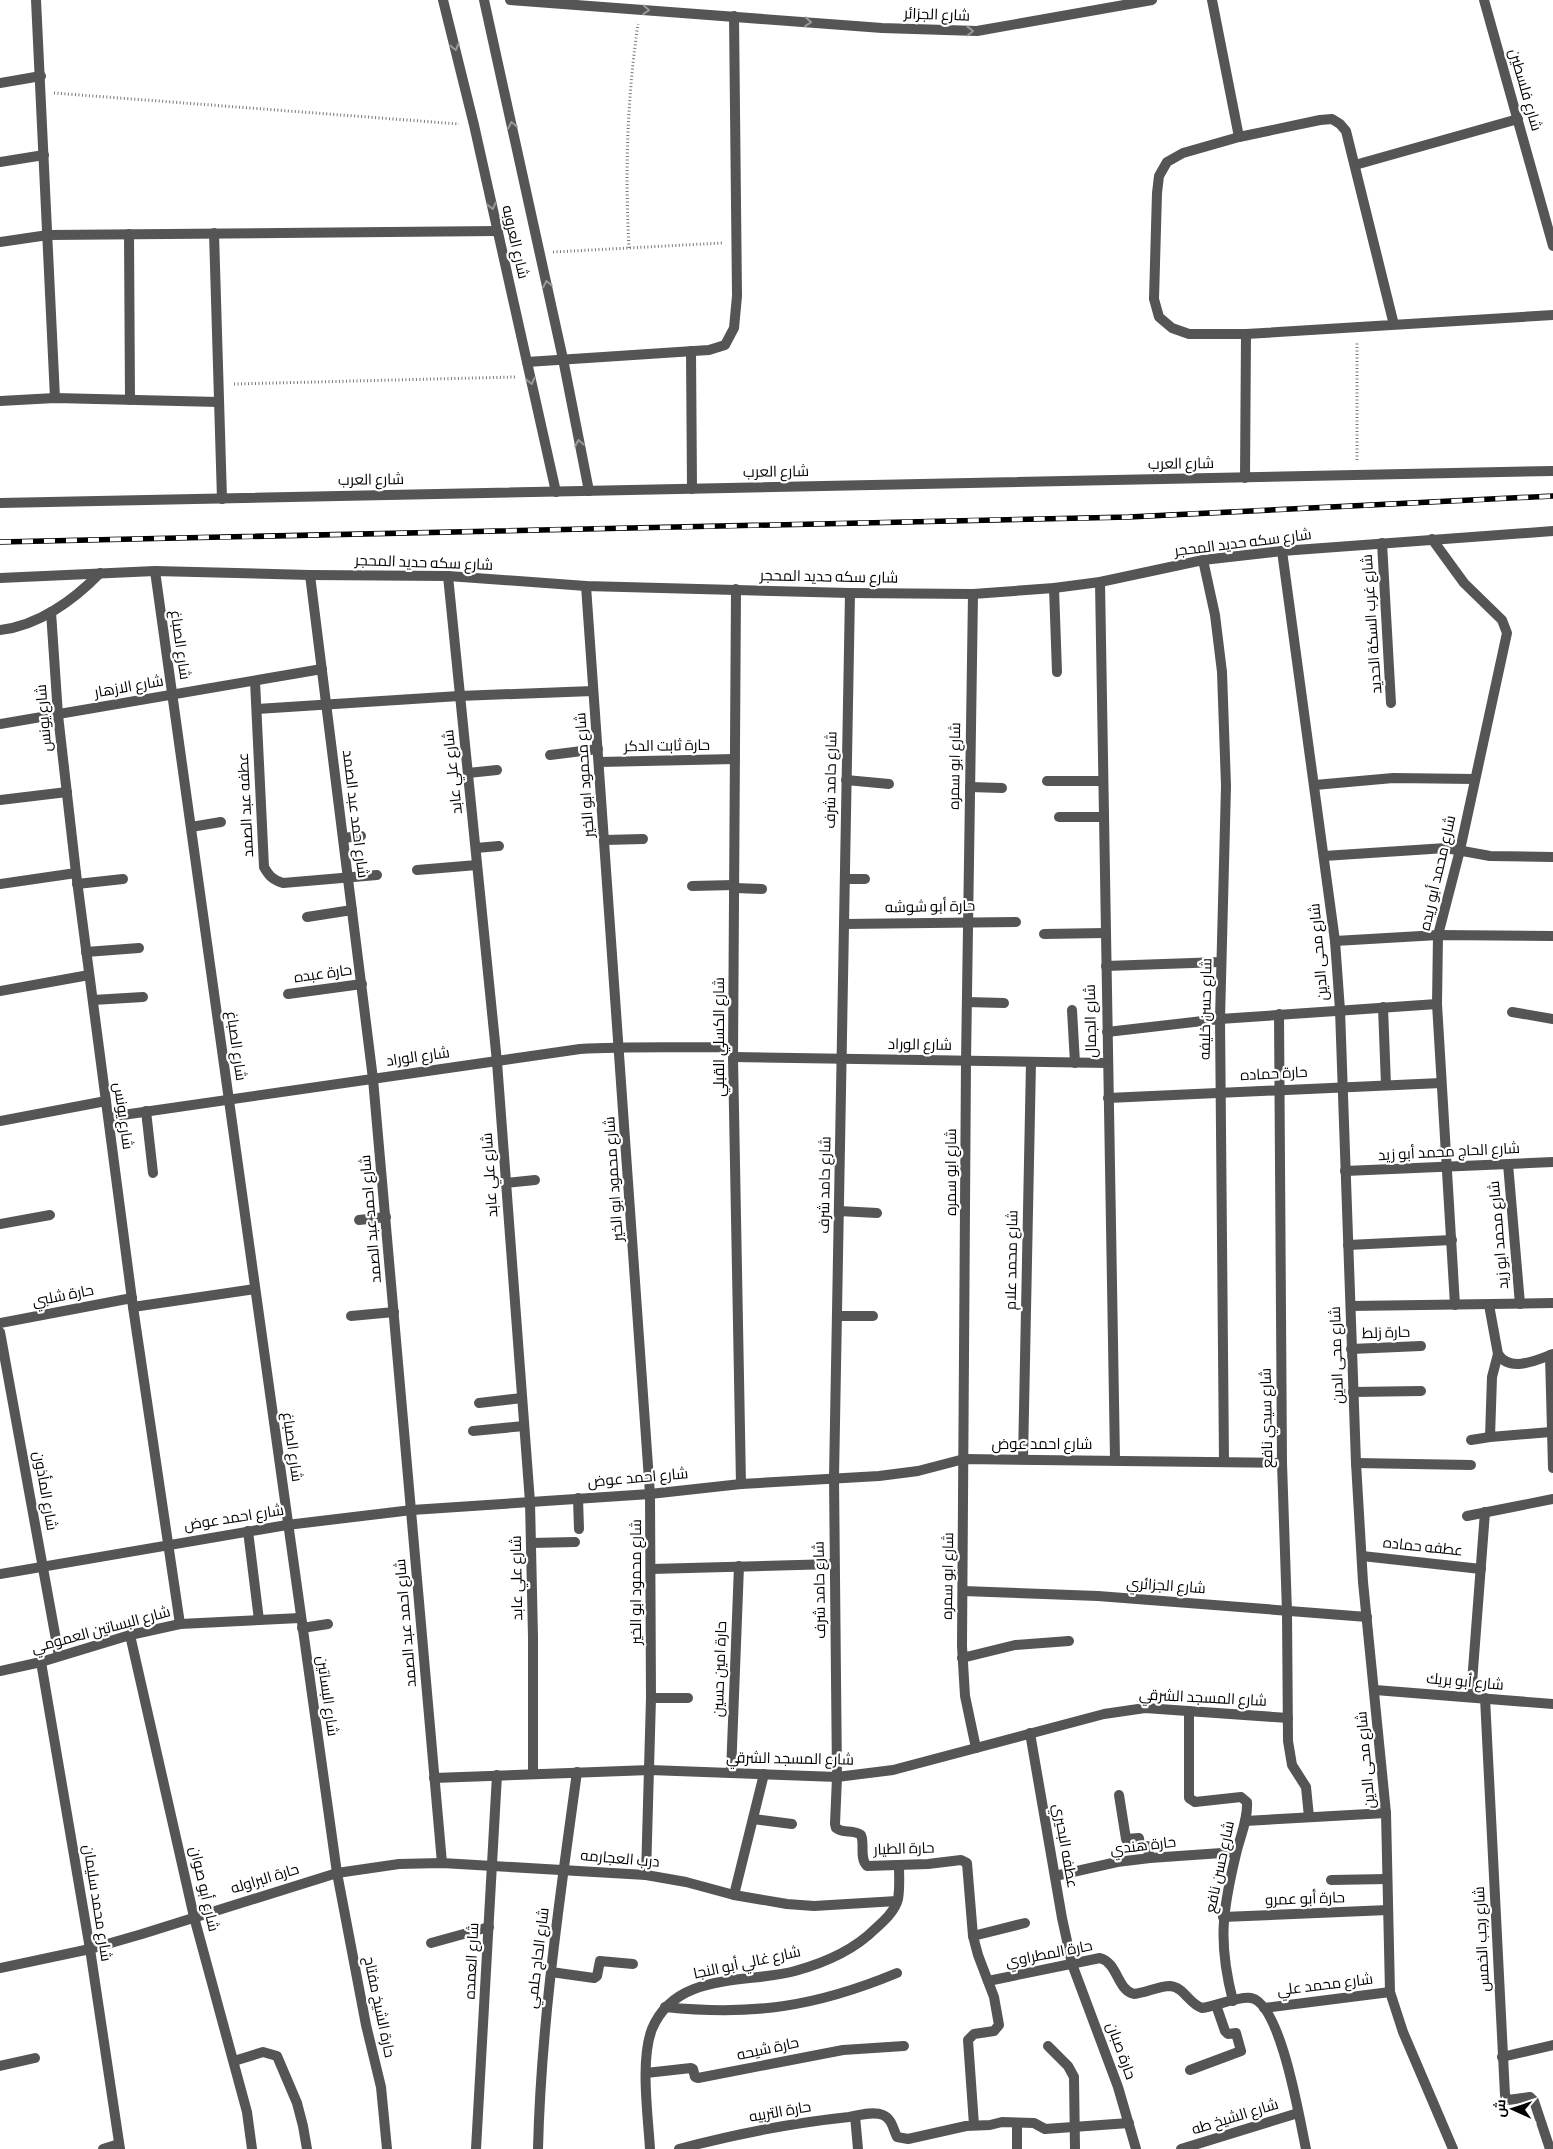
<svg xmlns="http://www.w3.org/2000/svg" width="1553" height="2149" font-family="'Source Sans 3',Cairo,sans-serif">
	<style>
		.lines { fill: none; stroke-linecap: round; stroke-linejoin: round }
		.path { stroke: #777; stroke-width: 3; stroke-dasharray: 1 2.5; stroke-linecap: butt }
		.minor { stroke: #555; stroke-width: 10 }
		.tertiary { stroke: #555; stroke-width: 10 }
		.rail-casing { stroke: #000; stroke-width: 5.5 }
		.rail { stroke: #fff; stroke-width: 4; stroke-dasharray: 11; stroke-linecap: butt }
		.oneway { stroke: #999 }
		.labels { text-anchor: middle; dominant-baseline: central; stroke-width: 4.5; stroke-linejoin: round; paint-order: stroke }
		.street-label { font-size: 15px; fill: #000; stroke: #fff }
	</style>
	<rect width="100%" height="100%" fill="#fff"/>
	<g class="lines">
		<g class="path">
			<polyline points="54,93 459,124"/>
			<path d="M629,248C625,173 627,99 638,24"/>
			<polyline points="553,252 722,243"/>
			<polyline points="234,384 515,377"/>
			<polyline points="1357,460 1357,341"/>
		</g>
		<g class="minor">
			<polyline points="36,0 55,398"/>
			<polyline points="443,0 474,125 556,492"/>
			<polyline points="484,0 563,359 589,491"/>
			<polyline points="1212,0 1239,137"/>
			<polyline points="1484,0 1553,246"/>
			<polyline points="0,83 41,76"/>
			<polyline points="0,162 44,155"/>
			<polyline points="1355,165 1518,119"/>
			<polyline points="214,233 222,499"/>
			<polyline points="129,234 130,400"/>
			<polyline points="0,242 48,235 498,231"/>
			<polyline points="1394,325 1346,131 1340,124 1332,119 1320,120 1239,137 1183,153 1167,162 1159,176 1157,193 1154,299 1159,317 1172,328 1189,334 1246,334 1553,315"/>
			<polyline points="691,351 692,489"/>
			<polyline points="527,362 709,350 725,345 734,328 737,296 734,16"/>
			<polyline points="0,401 55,398 219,402"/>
			<polyline points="1245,478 1246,334"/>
			<polyline points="0,503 1553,471"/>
			<polyline points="1432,539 1464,583 1502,620 1507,633 1460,850 1438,935 1437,1004 1455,1305"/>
			<polyline points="1382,543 1391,703"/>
			<polyline points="1282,551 1335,941 1340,1010 1356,1463 1363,1582 1386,1813 1390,1992 1403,2032 1453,2149"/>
			<polyline points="1203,560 1215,615 1222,672 1226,786 1220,1019 1224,1461"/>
			<polyline points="155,571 337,1873 366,2025 381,2087 387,2149"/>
			<polyline points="310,575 373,1079 442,1863"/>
			<polyline points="448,576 497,1062 530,1502 533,1637 533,1774"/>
			<polyline points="0,578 155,571 310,575 448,576 586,586 850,593 973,594 1054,588 1100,582 1203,560 1282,551 1553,531"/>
			<polyline points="1100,582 1115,1459"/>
			<polyline points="586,586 650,1494 651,1698 646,1875"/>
			<polyline points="1054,588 1057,672"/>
			<polyline points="736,589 733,1057 741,1484"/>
			<path d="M850,593L834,1478L837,1777L835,1824L836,1828C843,1834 853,1829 861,1835C865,1844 859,1858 867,1866L928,1864L961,1860L967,1863L973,1936L978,1955L994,1997L999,2025L994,2031L974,2034L968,2040L974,2125"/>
			<polyline points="973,594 966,1061 962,1646 965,1696 976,1748"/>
			<polyline points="51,612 58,715 76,873 133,1307 180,1624"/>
			<path d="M0,630C38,626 74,600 100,573"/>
			<path d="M255,681L264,867C269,876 273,880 283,883L377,875"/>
			<polyline points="257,709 459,696 593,691"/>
			<polyline points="0,724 322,669"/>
			<polyline points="550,755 598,749"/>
			<polyline points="599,762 735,759"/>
			<polyline points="468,773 497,770"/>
			<polyline points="846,780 889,784"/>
			<polyline points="1047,781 1103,781"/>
			<polyline points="1315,785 1393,778 1475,779"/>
			<polyline points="970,787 1002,788"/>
			<polyline points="0,800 67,792"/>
			<polyline points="1059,817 1103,817"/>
			<polyline points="191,827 221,822"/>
			<polyline points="343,838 361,836"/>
			<polyline points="605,840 643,839"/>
			<polyline points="476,848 499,846"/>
			<polyline points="1324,856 1446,848 1490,856 1553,857"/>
			<polyline points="417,870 477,865"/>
			<polyline points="845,879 865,879"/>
			<polyline points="0,884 76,873"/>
			<polyline points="77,884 123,879"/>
			<polyline points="692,886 734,885"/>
			<polyline points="735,888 762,889"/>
			<polyline points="307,917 352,910"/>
			<polyline points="844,924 1016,922"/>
			<polyline points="1044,934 1105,933"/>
			<polyline points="1335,941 1438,935 1553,936"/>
			<polyline points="86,952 139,948"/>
			<polyline points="1106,966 1221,962"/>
			<polyline points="0,991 89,975"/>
			<polyline points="288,994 362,984"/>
			<polyline points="93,1000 143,997"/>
			<polyline points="967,1002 1004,1003"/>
			<polyline points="1383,1007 1386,1085"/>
			<polyline points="1072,1010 1075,1063"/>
			<polyline points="1512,1012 1553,1019"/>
			<polyline points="1279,1014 1282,1463 1287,1612 1288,1741 1292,1765 1306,1787 1309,1817"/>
			<polyline points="1107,1032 1220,1019 1437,1004"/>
			<polyline points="733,1057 1107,1063"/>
			<polyline points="1108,1098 1441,1083"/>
			<polyline points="146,1111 153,1173"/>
			<path d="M109,1117L580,1049C631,1046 682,1048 733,1047"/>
			<polyline points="0,1121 106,1101"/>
			<polyline points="1508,1164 1520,1304"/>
			<polyline points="1345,1171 1553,1162"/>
			<polyline points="506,1183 535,1180"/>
			<polyline points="839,1211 877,1213"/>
			<polyline points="359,1220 386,1217"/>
			<polyline points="0,1224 50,1215"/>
			<polyline points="1348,1245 1452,1240"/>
			<path d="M1489,1305L1498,1354C1510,1373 1537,1360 1553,1354"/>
			<polyline points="1351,1306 1553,1303"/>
			<polyline points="133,1307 255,1289"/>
			<polyline points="351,1316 394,1312"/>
			<polyline points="837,1316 873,1316"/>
			<polyline points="0,1323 132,1298"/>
			<polyline points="0,1332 59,1656"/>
			<polyline points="1351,1349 1421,1346"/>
			<polyline points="1498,1354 1492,1377 1490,1437 1551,1432"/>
			<polyline points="1550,1355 1553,1468"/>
			<polyline points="1353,1392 1421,1391"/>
			<polyline points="479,1403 522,1398"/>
			<polyline points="473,1431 524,1426"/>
			<polyline points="1471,1440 1490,1437"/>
			<polyline points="1023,1459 1031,1062"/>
			<polyline points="1356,1463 1471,1465"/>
			<polyline points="578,1498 579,1529"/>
			<polyline points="1467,1516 1553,1499"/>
			<polyline points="248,1531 259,1620"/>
			<polyline points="531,1543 575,1542"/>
			<polyline points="1362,1556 1481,1569"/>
			<polyline points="651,1569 834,1564"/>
			<polyline points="0,1574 287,1525 412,1510 650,1494 741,1484 879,1476 918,1471 964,1459 1282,1463"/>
			<polyline points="963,1591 1098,1596 1367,1617"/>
			<polyline points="302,1628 328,1624"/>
			<polyline points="130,1635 194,1917 247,2112 252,2149"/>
			<polyline points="962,1658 1015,1645 1069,1641"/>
			<polyline points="41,1662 90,1949 120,2149"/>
			<polyline points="0,1671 41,1662 130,1635 180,1624 300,1618"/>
			<polyline points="1375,1690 1553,1704"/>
			<polyline points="1471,1696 1485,1512"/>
			<polyline points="651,1698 688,1698"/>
			<polyline points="1485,1698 1505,2095 1508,2100 1530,2097 1534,2101 1550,2149"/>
			<path d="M1189,1711V1798L1195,1802L1241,1797L1247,1802C1248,1820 1240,1837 1236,1854C1222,1912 1218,1943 1233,2001"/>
			<polyline points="1030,1733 1062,1918 1072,1964 1118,2087 1136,2149"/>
			<polyline points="731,1773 739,1566"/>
			<polyline points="434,1778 650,1770 837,1777 893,1770 1104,1714 1145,1708 1288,1718"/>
			<polyline points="1119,1795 1126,1839 1139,1838 1140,1846 1147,1846 1150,1858"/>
			<polyline points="753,1819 792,1824"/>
			<polyline points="1245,1821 1386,1813"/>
			<polyline points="1055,1876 1117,1862 1150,1858 1236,1852"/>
			<polyline points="1331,1880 1387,1879"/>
			<polyline points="734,1895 764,1774"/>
			<polyline points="1223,1917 1388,1910"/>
			<polyline points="973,1936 1025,1923"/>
			<polyline points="431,1943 489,1927"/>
			<polyline points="0,1968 90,1949 142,1934 337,1873 399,1864 442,1863 646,1875 686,1882 734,1895 787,1904 814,1906 897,1901"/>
			<polyline points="551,1972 594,1978 597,1976 600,1961 633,1964"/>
			<path d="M988,1981L1100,1958C1118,1963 1117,1990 1134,1994C1146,1993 1158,1986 1170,1986C1184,1987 1189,2004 1202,2008C1216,2006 1239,1996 1251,1998C1281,2003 1300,2122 1306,2149"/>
			<path d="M665,2007C752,2016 815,2007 897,1973"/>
			<polyline points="1264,2008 1390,1992"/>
			<polyline points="1048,2046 1068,2066 1074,2077 1075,2149"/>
			<polyline points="1502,2057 1553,2045"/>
			<polyline points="234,2061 263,2052 277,2056 297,2103 303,2126 307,2149"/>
			<polyline points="0,2066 35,2058"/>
			<polyline points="1190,2070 1241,2051 1236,2033 1228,2034 1225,2031 1216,2005"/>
			<polyline points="646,2073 691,2068 693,2069 695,2077 698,2078 843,2050 904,2046"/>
			<polyline points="855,2116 858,2149"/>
			<polyline points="103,2149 119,2144"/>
			<polyline points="476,2149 497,1775"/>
			<path d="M538,2149C541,2023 560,1897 577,1772"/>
			<path d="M650,2149C648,2115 640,2060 652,2029C676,1971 747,1984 795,1971C824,1963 854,1950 875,1929C884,1921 895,1911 898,1899C900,1888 899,1876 899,1865"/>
			<path d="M679,2149C735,2134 792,2123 849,2117C859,2115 874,2111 883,2115C892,2119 893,2129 897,2137L908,2139L966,2126L990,2125L1002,2122L1034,2123L1045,2129L1129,2123"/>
			<polyline points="1017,2149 1017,2123"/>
			<polyline points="1181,2149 1298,2113"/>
		</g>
		<polyline class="tertiary" points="510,0 882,28 977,31 1152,0"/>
		<g class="rail-casing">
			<polyline id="rail" points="0,542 1129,517 1553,496"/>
		</g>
		<use href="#rail" class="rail"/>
	</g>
	<defs><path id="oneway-chevron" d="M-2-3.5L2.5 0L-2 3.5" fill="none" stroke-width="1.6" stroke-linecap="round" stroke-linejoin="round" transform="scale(1.25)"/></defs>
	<g class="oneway">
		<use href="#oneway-chevron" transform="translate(646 10) rotate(4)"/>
		<use href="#oneway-chevron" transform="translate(808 22) rotate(5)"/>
		<use href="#oneway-chevron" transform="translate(970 31) rotate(-1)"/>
		<use href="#oneway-chevron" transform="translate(455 47) rotate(76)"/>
		<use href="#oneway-chevron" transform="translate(512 125) rotate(-102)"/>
		<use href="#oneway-chevron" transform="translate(492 206) rotate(77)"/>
		<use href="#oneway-chevron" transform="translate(547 284) rotate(-102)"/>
		<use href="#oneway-chevron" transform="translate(531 381) rotate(77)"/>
		<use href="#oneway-chevron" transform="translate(579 443) rotate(-101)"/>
	</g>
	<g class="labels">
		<g class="street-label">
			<text transform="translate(937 15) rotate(2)">شارع الجزائر</text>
			<text transform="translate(1525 90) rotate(74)">شارع فلسطين</text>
			<text transform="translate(515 242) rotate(77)">شارع العروبه</text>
			<text transform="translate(1181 464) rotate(-1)">شارع العرب</text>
			<text transform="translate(776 472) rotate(-1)">شارع العرب</text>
			<text transform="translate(371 480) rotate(-1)">شارع العرب</text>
			<text transform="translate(1243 543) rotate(-7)">شارع سكه حديد المحجر</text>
			<text transform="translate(424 563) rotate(2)">شارع سكه حديد المحجر</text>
			<text transform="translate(829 577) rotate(1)">شارع سكه حديد المحجر</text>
			<text transform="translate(1372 624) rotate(-94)">شارع غرب السكة الحديد</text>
			<text transform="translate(180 645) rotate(82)">شارع الصباغ</text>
			<text transform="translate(129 687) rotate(-10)">شارع الازهار</text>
			<text transform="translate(44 718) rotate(-95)">شارع يونس</text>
			<text transform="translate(667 746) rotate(-1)">حارة ثابت الدكر</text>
			<text transform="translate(955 766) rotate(-89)">شارع ابو سمره</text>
			<text transform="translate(453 772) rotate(-96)">شارع علي عابد</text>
			<text transform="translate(585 775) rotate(-94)">شارع محمود ابو الخير</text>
			<text transform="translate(831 780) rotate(-89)">شارع حامد شرف</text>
			<text transform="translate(246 805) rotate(-93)">عطفه عبد الصمد</text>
			<text transform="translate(355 814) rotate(83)">شارع احمد عبد الصمد</text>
			<text transform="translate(1438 873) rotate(-77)">شارع محمد أبو ريده</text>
			<text transform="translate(930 907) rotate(-1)">حارة أبو شوشه</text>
			<text transform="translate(1319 952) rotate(-95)">شارع محى الدين</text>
			<text transform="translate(323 974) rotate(-8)">حارة عبده</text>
			<text transform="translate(1206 1009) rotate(-89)">شارع حسن خليفه</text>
			<text transform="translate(1091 1021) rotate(-91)">شارع الجمال</text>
			<text transform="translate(719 1037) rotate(-90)">شارع الكسلي القبلي</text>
			<text transform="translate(920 1045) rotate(1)">شارع الوراد</text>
			<text transform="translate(236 1046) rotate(82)">شارع الصباغ</text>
			<text transform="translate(418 1057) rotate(-8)">شارع الوراد</text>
			<text transform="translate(1274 1074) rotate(-3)">حارة حماده</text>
			<text transform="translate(123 1116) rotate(82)">شارع يونس</text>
			<text transform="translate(1449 1152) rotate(-3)">شارع الحاج محمد أبو زيد</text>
			<text transform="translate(951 1172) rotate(-90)">شارع ابو سمره</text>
			<text transform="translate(490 1175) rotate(-94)">شارع علي عابد</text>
			<text transform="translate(614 1179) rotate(-94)">شارع محمود ابو الخير</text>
			<text transform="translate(825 1185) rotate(-89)">شارع حامد شرف</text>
			<text transform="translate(371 1219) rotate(-95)">شارع احمد عبد الصمد</text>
			<text transform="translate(1499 1235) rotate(-95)">شارع محمد ابو زيد</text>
			<text transform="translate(1012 1260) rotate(-89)">شارع محمد علام</text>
			<text transform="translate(63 1296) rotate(-11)">حارة شلبي</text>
			<text transform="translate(1386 1333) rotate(-2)">حارة زلط</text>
			<text transform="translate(1337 1355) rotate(-92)">شارع محى الدين</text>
			<text transform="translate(1267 1418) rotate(-91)">شارع سيدي نافع</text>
			<text x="1042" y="1444">شارع احمد عوض</text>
			<text transform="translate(292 1447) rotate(82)">شارع الصباغ</text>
			<text transform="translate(638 1478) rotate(-5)">شارع احمد عوض</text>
			<text transform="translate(45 1491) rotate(80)">شارع المأذون</text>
			<text transform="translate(234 1518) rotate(-9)">شارع احمد عوض</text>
			<text transform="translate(1423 1547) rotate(6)">عطفه حماده</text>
			<text transform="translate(948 1576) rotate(-89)">شارع ابو سمره</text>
			<text transform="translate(517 1578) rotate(-91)">شارع علي عابد</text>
			<text transform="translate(636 1582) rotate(-90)">شارع محمود ابو الخير</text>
			<text transform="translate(1166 1586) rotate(4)">شارع الجزائري</text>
			<text transform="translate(820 1590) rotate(-91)">شارع حامد شرف</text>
			<text transform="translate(406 1623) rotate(-95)">شارع احمد عبد الصمد</text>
			<text transform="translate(101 1630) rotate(-15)">شارع البساتين العمومي</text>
			<text transform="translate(720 1669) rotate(-88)">حارة امين حسين</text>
			<text transform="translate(1465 1682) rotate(5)">شارع أبو بريك</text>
			<text transform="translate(327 1696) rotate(82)">شارع البساتين</text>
			<text transform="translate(1203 1698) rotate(3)">شارع المسجد الشرقي</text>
			<text transform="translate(790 1759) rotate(1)">شارع المسجد الشرقي</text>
			<text transform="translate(1366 1760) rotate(-95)">شارع محى الدين</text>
			<text transform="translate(1065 1846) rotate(80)">عطفه البحيري</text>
			<text transform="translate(1143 1846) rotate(-7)">حارة هندي</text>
			<text transform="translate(904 1849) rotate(-2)">حارة الطيار</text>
			<text transform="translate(620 1859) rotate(5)">درب العجارمه</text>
			<text transform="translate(1220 1867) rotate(-78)">شارع حسن نافع</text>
			<text transform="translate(265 1879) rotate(-17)">حارة البراوله</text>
			<text transform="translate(204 1889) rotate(77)">شارع أبو صوان</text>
			<text transform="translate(1305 1899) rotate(-2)">حارة أبو عمرو</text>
			<text transform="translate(97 1903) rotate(81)">شارع محمد سليمان</text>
			<text transform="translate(1482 1939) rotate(-93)">شارع رجب الخمس</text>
			<text transform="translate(1049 1954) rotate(-11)">حارة المطراوي</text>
			<text transform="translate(538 1958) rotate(-83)">شارع الحاج حلمي</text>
			<text transform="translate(472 1961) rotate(-87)">شارع العمده</text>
			<text transform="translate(747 1963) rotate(-12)">شارع غالي أبو النجا</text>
			<text transform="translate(1325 1985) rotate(-7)">شارع محمد علي</text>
			<text transform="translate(379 2007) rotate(78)">حارة الشيخ مفتاح</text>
			<text transform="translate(768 2049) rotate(-12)">حارة شيحه</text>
			<text transform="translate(1121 2051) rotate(70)">حارة صبان</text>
			<text transform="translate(780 2112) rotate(-10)">حارة التربيه</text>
			<text transform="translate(1235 2117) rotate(-17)">شارع الشيخ طه</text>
		</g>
	</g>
	<g transform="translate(1513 2109) rotate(273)" stroke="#ffffff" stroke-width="4" paint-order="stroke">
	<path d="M0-4L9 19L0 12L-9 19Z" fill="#000000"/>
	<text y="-8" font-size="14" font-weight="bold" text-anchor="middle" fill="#000000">ش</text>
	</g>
</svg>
